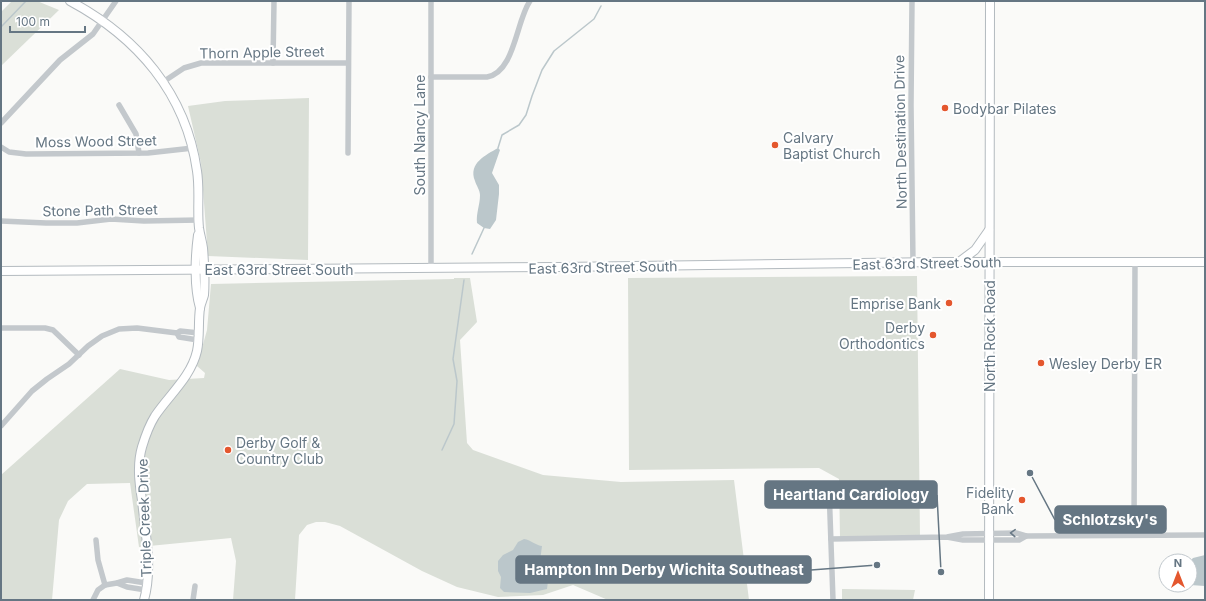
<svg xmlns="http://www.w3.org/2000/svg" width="1206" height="601" font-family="Inter,sans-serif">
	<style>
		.green { fill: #dadfd7 }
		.water { fill: #bbc7cb }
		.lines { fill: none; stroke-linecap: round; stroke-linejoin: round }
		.stream { stroke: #bbc7cb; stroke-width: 1.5 }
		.secondary-casing { stroke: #b3babf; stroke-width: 10 }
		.street { stroke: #c3c8cc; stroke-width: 5.5 }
		.secondary { stroke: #fff; stroke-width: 8 }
		.oneway { stroke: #6a7a87 }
		.poi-dot { fill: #e4572e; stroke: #fff; stroke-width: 1.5 }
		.labels { text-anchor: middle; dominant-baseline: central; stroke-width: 4; stroke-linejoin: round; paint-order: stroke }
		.street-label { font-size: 14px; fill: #657683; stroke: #fff }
		.poi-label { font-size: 14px; fill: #657683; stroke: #fff; text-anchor: start }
		.leader { fill: none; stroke: #657683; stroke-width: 1.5 }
		.callout-dot { fill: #657683; stroke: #fff; stroke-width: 1.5 }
		.callout { fill: #657683; stroke: #657683; stroke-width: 1.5 }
		.callout-label { font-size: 15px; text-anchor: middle; font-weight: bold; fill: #fff }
	</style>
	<rect width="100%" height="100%" fill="#fafaf8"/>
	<g class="green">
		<polygon points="12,1 37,1 59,10 1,66 1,12"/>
		<polygon points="309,98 308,260 208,256 201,163 188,106 225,101"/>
		<polygon points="917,276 920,536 840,537 839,479 819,468 629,470 628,278"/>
		<polygon points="454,278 470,278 477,322 460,340 467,443 473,450 543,475 621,482 734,480 749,600 608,600 573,585 543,595 498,597 457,587 422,571 340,526 325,522 316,522 307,525 299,535 295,600 233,600 236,561 231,538 139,547 130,483 87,484 68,501 59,520 52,600 1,600 1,475 120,369 169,380 204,378 205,373 197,366 207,330 211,284 454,279"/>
		<polygon points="842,589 843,589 915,590 913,600 842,600"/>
	</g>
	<g class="water">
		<path d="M498,148L500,150L492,173L499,185V194L496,220L490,229L484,228L477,223C476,213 480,205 480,195C480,190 476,185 475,181C468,163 486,155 498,148Z"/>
		<path d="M524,539C531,540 537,546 542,546L540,561L548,581L547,589L530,593L504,592L500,588L501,577L498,571V561L503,555L513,550L518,542Z"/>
		<polygon points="1205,555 1205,586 1190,585 1190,561 1193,558"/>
	</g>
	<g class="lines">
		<g class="stream">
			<polyline points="1,27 26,1"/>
			<polyline points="498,148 502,135 519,125 526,115 532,96 542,70 554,51 594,19 601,6"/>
			<polyline points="472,254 484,228"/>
			<polyline points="442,450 454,424 457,381 453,359 464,280"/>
		</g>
		<g class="secondary-casing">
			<g id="secondary">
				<path d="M70,1C137,37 186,93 197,171C200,190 197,209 199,228C200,235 202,241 203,248C204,261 205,282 204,295C203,299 201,303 200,308C198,322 200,337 197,351C191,377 169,395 155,416C150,424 145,437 142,447C137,464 139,482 142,500C145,532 153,568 144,600"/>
				<path d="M198,235C195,257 194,287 200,308"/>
				<polyline points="959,262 975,250 989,230"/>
				<polyline points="1,271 560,267 940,262 1205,262"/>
				<polyline points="989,600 990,1"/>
			</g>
		</g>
		<g class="street">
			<polyline points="431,1 431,268"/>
			<polyline points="912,1 911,105 913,263"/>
			<polyline points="273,63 274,1"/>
			<path d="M431,77H487C515,72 516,21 530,1"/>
			<polyline points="163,82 184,68 201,63 348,63"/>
			<polyline points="119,105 136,134 139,153"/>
			<polyline points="1,123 60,60 93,34 116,1"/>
			<polyline points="1,147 9,152 26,154 148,153 193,148"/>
			<polyline points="348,153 349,1"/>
			<polyline points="1,221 46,223 77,223 111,219 144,221 199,220"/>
			<polyline points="1,328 45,328 53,330 79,355"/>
			<polyline points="177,333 179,337 198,340"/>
			<polyline points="1,426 32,391 47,379 69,364 88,346 102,336 119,329 137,328 177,333 180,331 199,333"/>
			<polyline points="829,487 833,600"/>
			<polyline points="1134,535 1135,262"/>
			<polyline points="1026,536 1205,535"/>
			<polyline points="831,539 947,537 963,534 1016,533 1026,536 1019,540 963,540 947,537"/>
			<polyline points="96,540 98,560 105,585"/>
			<polyline points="117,583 127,587 146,590"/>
			<polyline points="93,600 98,590 105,585 117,583 127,580 146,583"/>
			<polyline points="193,600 195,586"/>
		</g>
		<use href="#secondary" class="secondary"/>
	</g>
	<defs><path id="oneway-chevron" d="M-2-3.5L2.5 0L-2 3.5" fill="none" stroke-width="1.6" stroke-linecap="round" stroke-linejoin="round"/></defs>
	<use class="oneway" href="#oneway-chevron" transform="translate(1013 533) rotate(-177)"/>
	<g class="poi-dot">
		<circle cx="945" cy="108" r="4"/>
		<circle cx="775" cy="145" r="4"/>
		<circle cx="949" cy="303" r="4"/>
		<circle cx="933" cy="335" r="4"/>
		<circle cx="1041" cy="363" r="4"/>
		<circle cx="228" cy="450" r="4"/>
		<circle cx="1022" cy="500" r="4"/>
	</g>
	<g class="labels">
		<g class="street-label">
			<text transform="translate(262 52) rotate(-1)">Thorn Apple Street</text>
			<text transform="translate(900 132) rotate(-91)">North Destination Drive</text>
			<text transform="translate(419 135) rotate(-90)">South Nancy Lane</text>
			<text transform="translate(96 141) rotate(-1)">Moss Wood Street</text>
			<text transform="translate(100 210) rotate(-1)">Stone Path Street</text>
			<text transform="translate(927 263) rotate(-1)">East 63rd Street South</text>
			<text transform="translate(603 267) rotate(-1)">East 63rd Street South</text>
			<text x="279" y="269">East 63rd Street South</text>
			<text transform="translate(989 336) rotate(-90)">North Rock Road</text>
			<text transform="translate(144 518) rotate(-92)">Triple Creek Drive</text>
		</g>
		<g class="poi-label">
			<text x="953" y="108">Bodybar Pilates</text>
			<text x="783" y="137">Calvary<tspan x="783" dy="16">Baptist Church</tspan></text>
			<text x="941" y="303" text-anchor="end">Emprise Bank</text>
			<text x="925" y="327" text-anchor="end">Derby<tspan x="925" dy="16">Orthodontics</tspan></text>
			<text x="1049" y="363">Wesley Derby ER</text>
			<text x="236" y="442">Derby Golf &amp;<tspan x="236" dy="16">Country Club</tspan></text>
			<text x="1014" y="492" text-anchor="end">Fidelity<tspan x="1014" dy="16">Bank</tspan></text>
		</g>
	</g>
	<path class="leader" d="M941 572L937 495M1030 473L1055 520M877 565L811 570"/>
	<g class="callout-dot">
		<circle cx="941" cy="572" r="4"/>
		<circle cx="1030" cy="473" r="4"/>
		<circle cx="877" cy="565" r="4"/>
	</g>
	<g class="callout">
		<rect x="765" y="481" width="172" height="27" rx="4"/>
		<rect x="1055" y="506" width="111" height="27" rx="4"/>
		<rect x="516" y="556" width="295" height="27" rx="4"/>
	</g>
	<g class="callout-label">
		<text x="851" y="500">Heartland Cardiology</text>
		<text x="1110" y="525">Schlotzsky's</text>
		<text x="664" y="575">Hampton Inn Derby Wichita Southeast</text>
	</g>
	<rect width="1206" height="601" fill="none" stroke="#657683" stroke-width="4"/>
	<g transform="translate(1178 573)"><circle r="19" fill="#ffffff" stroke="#c1c8cd"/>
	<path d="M0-3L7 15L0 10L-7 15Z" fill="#e4572e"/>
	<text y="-6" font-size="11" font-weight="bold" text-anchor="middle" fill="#657683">N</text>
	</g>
	<path d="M10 26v6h75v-6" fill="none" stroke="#657683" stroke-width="2"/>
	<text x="16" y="26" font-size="12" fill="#657683" stroke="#ffffff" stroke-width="3" paint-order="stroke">100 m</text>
</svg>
